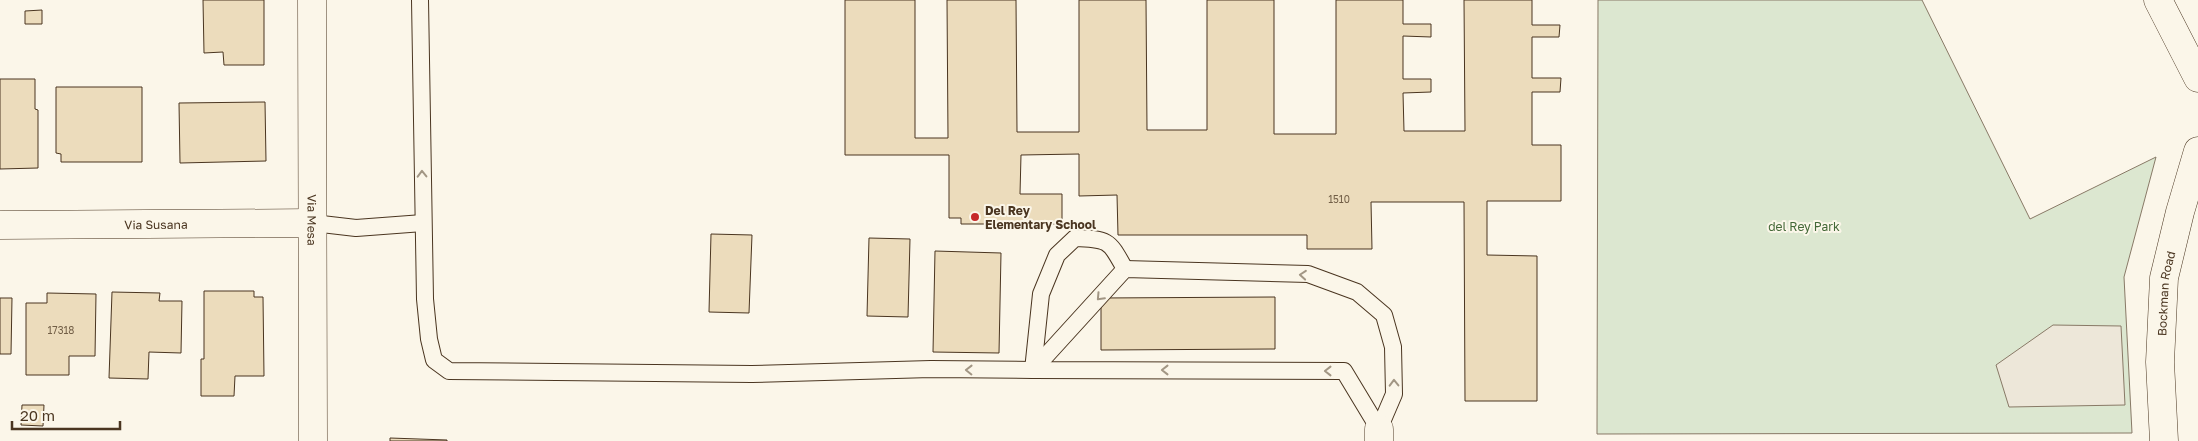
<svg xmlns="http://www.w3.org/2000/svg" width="2198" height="441" font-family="'Golos Text',sans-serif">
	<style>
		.green { fill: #dce7d0; stroke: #887966 }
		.parking { fill: #ede7d9; stroke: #887966 }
		.building { fill: #ecdcbc; stroke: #4a3520 }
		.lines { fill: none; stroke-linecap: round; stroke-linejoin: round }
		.lane-casing { stroke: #4a3520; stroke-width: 18 }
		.street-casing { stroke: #4a3520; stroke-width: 29 }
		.secondary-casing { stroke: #4a3520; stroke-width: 29 }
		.lane { stroke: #fbf6e9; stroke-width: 16 }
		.street { stroke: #fbf6e9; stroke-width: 28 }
		.secondary { stroke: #fbf6e9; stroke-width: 28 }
		.oneway { stroke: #a29684 }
		.poi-dot { fill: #c62828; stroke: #fbf6e9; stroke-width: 2 }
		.labels { text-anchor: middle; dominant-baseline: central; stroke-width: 4; stroke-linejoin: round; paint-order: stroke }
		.number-label { font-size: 10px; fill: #725f47 }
		.poi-label { font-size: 12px; font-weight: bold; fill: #4a3520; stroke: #fbf6e9; text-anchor: start }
		.street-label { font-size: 12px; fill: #4a3520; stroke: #fbf6e9 }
		.park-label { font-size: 12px; fill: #436837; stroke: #fbf6e9 }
	</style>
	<rect width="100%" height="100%" fill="#fbf6e9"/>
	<polygon class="green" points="1598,0 1922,0 2030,219 2156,157 2124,277 2132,433 1597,434"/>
	<polygon class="parking" points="2053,325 2121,326 2125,405 2009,407 1996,365"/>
	<g class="building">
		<polygon points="203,0 264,0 264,65 224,65 223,52 204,53"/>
		<polygon points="845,0 915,0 915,138 948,138 947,0 1016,0 1017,132 1079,132 1079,0 1146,0 1147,130 1207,130 1207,0 1274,0 1274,134 1336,134 1336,0 1403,0 1403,24 1431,24 1431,37 1403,36 1403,79 1431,79 1431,92 1403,93 1404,131 1465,131 1464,0 1532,0 1532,25 1560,25 1559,37 1532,37 1532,78 1561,78 1560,92 1532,92 1532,145 1561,145 1561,201 1487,201 1487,255 1537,256 1537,401 1465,401 1464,202 1371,202 1372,249 1307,249 1307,235 1118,235 1117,195 1079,196 1079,154 1021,155 1020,194 1062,194 1062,224 961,224 961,218 949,218 949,155 845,155"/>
		<polygon points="42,10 42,24 25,24 25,11"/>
		<polygon points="0,79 35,79 35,109 38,110 38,168 0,169"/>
		<polygon points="56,87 142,87 142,162 61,162 61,154 56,153"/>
		<polygon points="265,102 266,161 180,163 179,103"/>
		<polygon points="711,234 752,235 749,313 709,312"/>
		<polygon points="869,238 910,239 908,317 867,316"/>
		<polygon points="935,251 1001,253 999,353 933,352"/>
		<polygon points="204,291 254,291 254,297 263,297 264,376 235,376 234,396 201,396 201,359 204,359"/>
		<polygon points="112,292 160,293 159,301 182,301 181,353 149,352 148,379 109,378"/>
		<polygon points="47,293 96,294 95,356 69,356 69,375 26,375 26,303 47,303"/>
		<polygon points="1275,297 1275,349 1101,350 1101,298"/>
		<polygon points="0,298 12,298 11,354 0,354"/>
		<polygon points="22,405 44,405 43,426 21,425"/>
		<polygon points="390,438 447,440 447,441 390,441"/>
	</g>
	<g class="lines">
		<g class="lane-casing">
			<g id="lane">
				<polyline points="420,0 425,299 429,339 434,360 449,371 752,374 931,369 1033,370 1125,269 1308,274 1357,292 1384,315 1393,347 1394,394 1379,429"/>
				<polyline points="313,223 356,228 423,223"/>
				<path d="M1125,269C1109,241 1110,239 1075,238L1057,255L1041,294L1033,370L1344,371L1379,429"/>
			</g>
		</g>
		<g class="street-casing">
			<g id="street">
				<path id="s1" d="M312,0L313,441"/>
				<polyline points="2158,0 2198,78"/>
				<path id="s2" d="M0,225L313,223"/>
				<polyline points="1379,429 1379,441"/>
			</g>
		</g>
		<g class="secondary-casing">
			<g id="secondary">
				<path id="s3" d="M2164,441L2160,362L2164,278L2180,212L2198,151"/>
			</g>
		</g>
		<use href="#lane" class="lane"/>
		<use href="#street" class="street"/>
		<use href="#secondary" class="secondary"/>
	</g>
	<defs><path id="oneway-chevron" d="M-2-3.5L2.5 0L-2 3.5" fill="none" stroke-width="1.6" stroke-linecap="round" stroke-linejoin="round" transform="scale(1.25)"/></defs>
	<g class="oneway">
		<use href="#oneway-chevron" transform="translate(422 174) rotate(-91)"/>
		<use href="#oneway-chevron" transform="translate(1303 275) rotate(-175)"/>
		<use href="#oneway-chevron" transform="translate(1100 297) rotate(133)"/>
		<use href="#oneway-chevron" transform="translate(969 370) rotate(-179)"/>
		<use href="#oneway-chevron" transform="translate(1165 370) rotate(-180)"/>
		<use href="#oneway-chevron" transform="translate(1328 371) rotate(-180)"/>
		<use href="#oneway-chevron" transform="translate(1394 383) rotate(-91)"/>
	</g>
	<circle class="poi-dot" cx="975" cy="217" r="5"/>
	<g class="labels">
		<g class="number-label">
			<text x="1339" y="199">1510</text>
			<text x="61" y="330">17318</text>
		</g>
		<g class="poi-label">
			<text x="985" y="210">Del Rey<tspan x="985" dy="14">Elementary School</tspan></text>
		</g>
		<g class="street-label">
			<text stroke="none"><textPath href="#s1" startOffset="220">Via Mesa</textPath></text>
			<text stroke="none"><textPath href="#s2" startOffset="156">Via Susana</textPath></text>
			<text stroke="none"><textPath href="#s3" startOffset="148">Bockman Road</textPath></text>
		</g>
		<g class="park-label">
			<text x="1804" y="226">del Rey Park</text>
		</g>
	</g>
	<path d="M12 421v8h108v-8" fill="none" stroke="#4a3520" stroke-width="2.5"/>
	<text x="20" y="421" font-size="15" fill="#4a3520" stroke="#fbf6e9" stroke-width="4" paint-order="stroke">20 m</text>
</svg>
